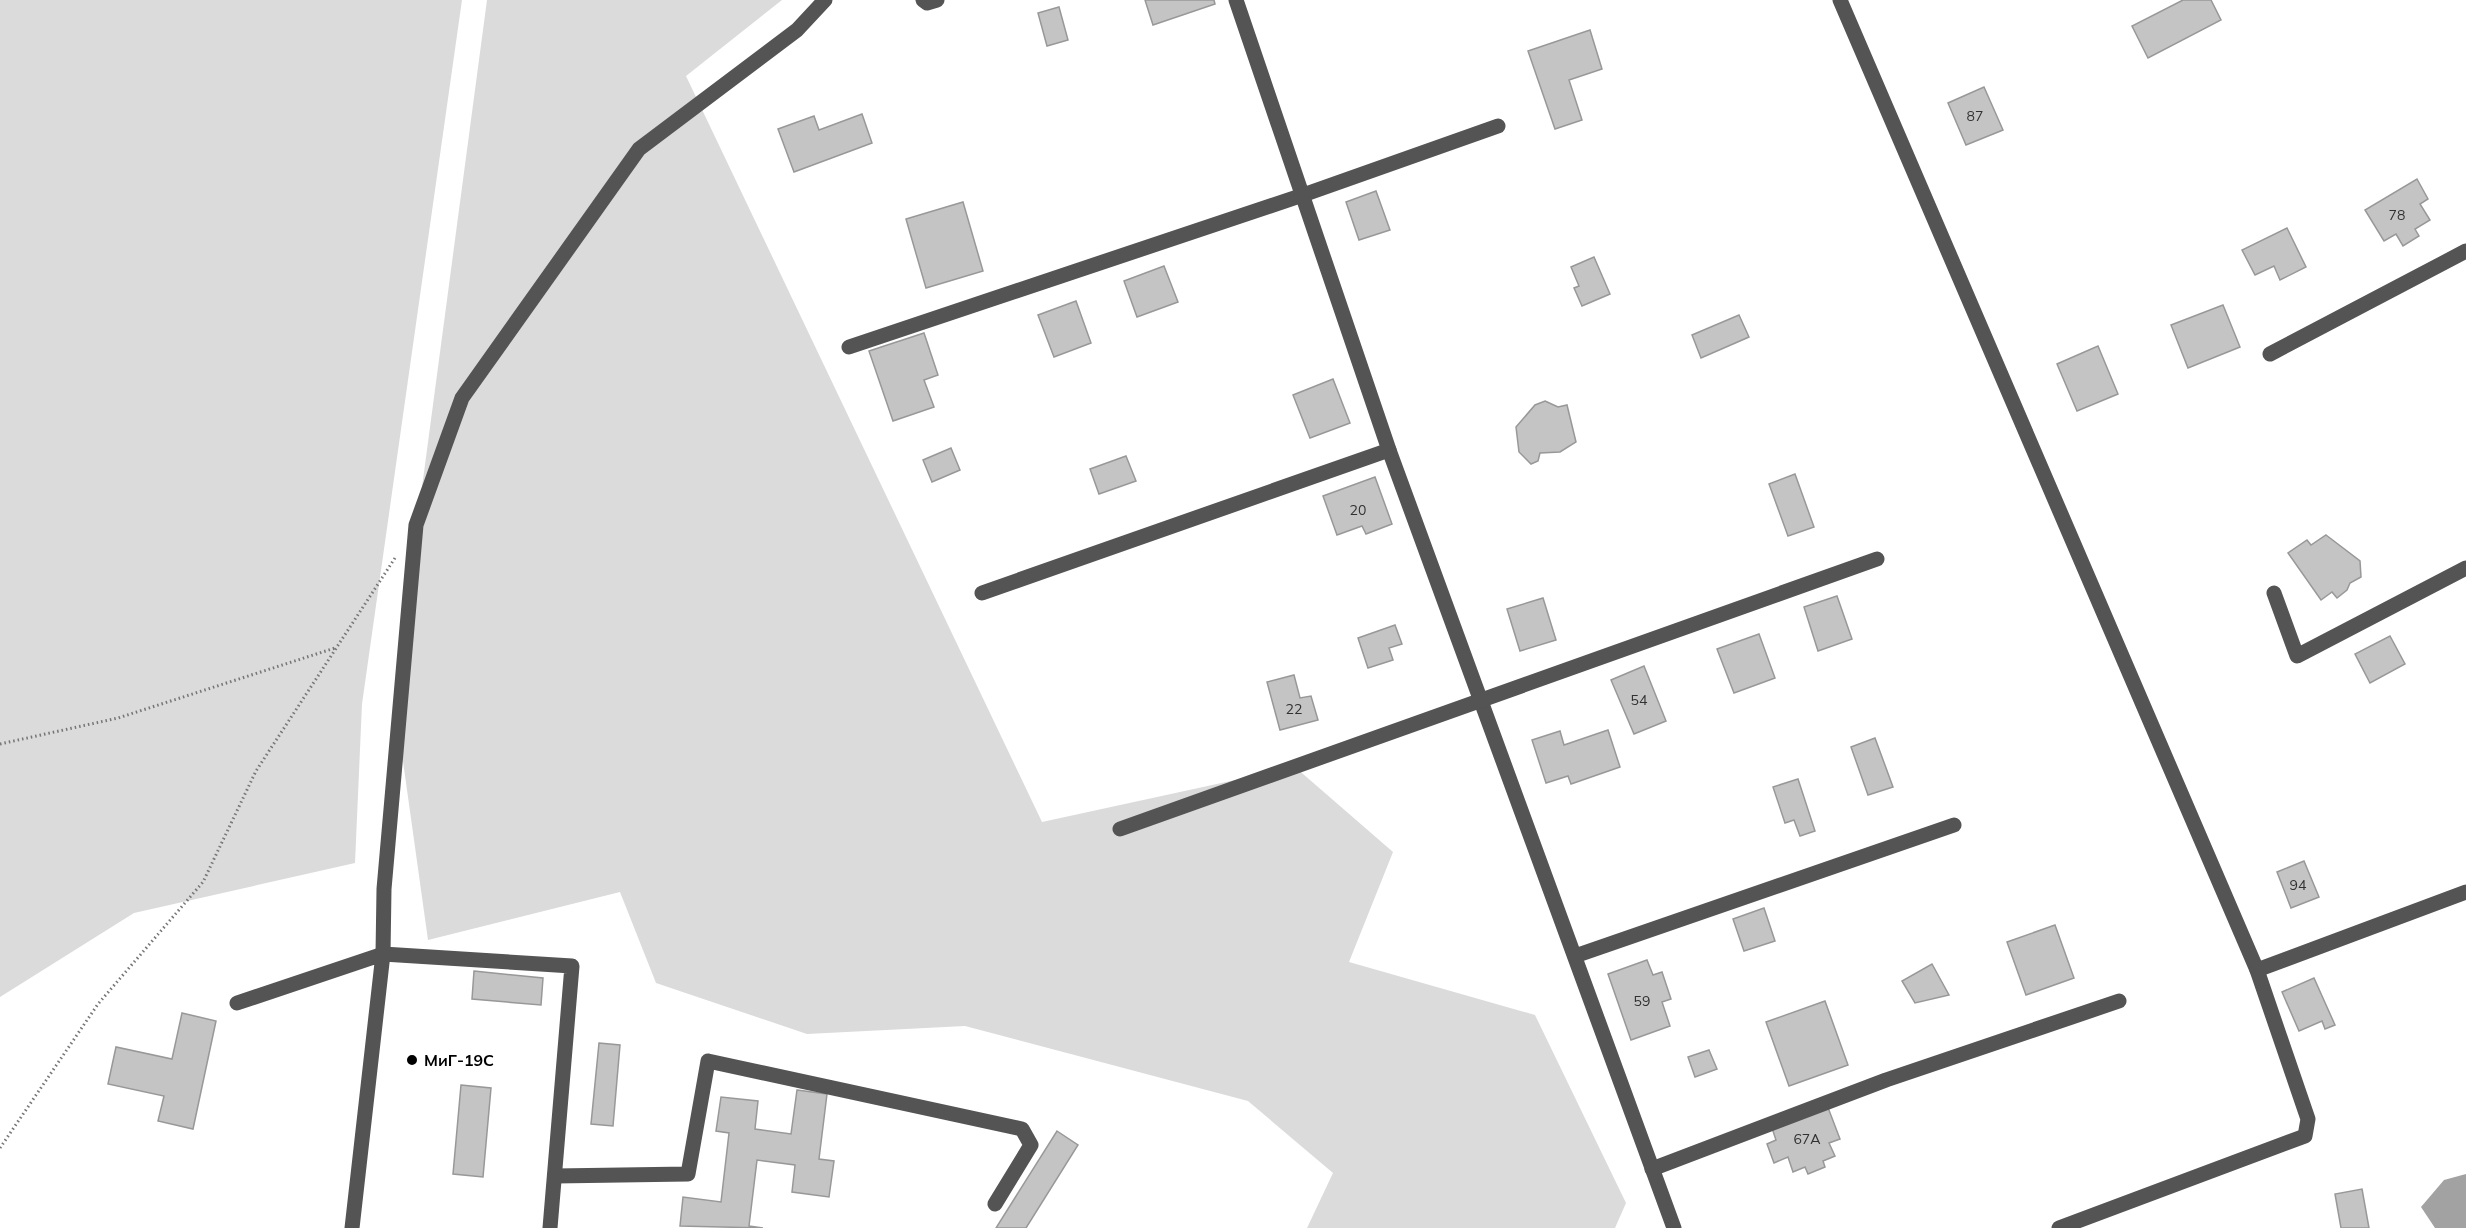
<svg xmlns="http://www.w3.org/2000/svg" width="2466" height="1228" font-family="Mulish,sans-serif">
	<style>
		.green { fill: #dbdbdb }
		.water { fill: #a2a2a2 }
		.building { fill: #c4c4c4; stroke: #989898; stroke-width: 1.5 }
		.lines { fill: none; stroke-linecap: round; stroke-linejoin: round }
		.path { stroke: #767676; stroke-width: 3; stroke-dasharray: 1.5 3; stroke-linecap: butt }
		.minor { stroke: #545454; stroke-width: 15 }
		.poi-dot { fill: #000; stroke: #fff; stroke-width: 2 }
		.labels { text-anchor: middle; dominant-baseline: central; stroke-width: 6; stroke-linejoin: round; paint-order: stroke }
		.number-label { font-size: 14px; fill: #313131 }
		.poi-label { font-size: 16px; font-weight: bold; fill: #000; stroke: #fff; text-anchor: start }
	</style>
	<rect width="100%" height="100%" fill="#fff"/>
	<g class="green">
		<polygon points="0,0 462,0 362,704 355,863 134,913 0,997"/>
		<polygon points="487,0 782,0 686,76 1042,822 1295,767 1393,852 1349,962 1535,1015 1626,1203 1615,1228 1307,1228 1333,1173 1248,1101 965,1026 807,1034 656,983 620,892 428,940 394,697"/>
	</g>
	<polygon class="water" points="2466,1174 2466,1228 2435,1228 2421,1207 2444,1180"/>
	<g class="building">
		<polygon points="1145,0 1214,0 1215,4 1153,25"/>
		<polygon points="2183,0 2211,0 2221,20 2148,58 2132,26"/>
		<polygon points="1059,7 1068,40 1047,46 1038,13"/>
		<polygon points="1590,30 1602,69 1569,80 1582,120 1555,129 1528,51"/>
		<polygon points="1984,87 2003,130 1966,145 1948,103"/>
		<polygon points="862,114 872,143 794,172 778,129 814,116 819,130"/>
		<polygon points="2417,179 2428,199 2420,204 2430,220 2415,229 2419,236 2403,246 2396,234 2384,241 2365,210"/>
		<polygon points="1376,191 1390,230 1359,240 1346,202"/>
		<polygon points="963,202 983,271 926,288 906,219"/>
		<polygon points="2287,228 2306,267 2280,280 2274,266 2255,275 2242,250"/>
		<polygon points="1594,257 1610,294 1582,306 1574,288 1579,286 1571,267"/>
		<polygon points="1164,266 1178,302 1137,317 1124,281"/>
		<polygon points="1076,301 1091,343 1054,357 1038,315"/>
		<polygon points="2223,305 2240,347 2188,368 2171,325"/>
		<polygon points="1739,315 1749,337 1701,358 1692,335"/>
		<polygon points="924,333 938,375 924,380 934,407 893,421 869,351"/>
		<polygon points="2098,346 2118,394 2077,411 2057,364"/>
		<polygon points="1333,379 1350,423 1310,438 1293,395"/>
		<polygon points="1545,401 1558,407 1567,405 1576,442 1560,452 1540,453 1538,461 1531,464 1519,452 1516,427 1535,405"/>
		<polygon points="951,448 960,470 932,482 923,460"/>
		<polygon points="1126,456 1136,481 1099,494 1090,469"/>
		<polygon points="1795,474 1814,527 1788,536 1769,484"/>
		<polygon points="1375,477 1392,524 1366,534 1362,526 1337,535 1323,496"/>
		<polygon points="2326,535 2360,561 2361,577 2350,583 2347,590 2337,598 2332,592 2321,600 2288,553 2307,540 2311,545"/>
		<polygon points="1837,596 1852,639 1818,651 1804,607"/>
		<polygon points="1543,598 1556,640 1520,651 1507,609"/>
		<polygon points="1395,625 1402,644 1389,648 1393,660 1368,668 1358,638"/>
		<polygon points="1759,634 1775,678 1734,693 1717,649"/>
		<polygon points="2390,636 2405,664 2370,683 2355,654"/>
		<polygon points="1644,666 1666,721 1634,734 1611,680"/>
		<polygon points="1294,675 1300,698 1311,696 1318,720 1280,730 1267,682"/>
		<polygon points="1608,730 1620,767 1571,784 1568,776 1546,783 1532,740 1560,731 1564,745"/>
		<polygon points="1875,738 1893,787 1868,795 1851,747"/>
		<polygon points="1798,779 1815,831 1800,836 1794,820 1785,823 1773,787"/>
		<polygon points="2304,861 2319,897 2291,908 2277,872"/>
		<polygon points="1764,908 1775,941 1744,951 1733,919"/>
		<polygon points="2055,925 2074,978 2026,995 2007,942"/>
		<polygon points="1647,960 1653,975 1662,972 1671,999 1662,1002 1670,1026 1631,1040 1608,974"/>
		<polygon points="1932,964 1949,995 1915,1003 1902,981"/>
		<polygon points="474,971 543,978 541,1005 472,999"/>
		<polygon points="2314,978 2335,1025 2325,1029 2322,1021 2299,1031 2282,992"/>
		<polygon points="1825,1001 1848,1065 1789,1086 1766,1022"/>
		<polygon points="182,1013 216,1021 193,1129 158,1121 164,1096 108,1084 116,1047 172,1059"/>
		<polygon points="599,1043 620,1045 613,1126 591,1124"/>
		<polygon points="1709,1050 1717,1069 1695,1077 1688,1057"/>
		<polygon points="461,1085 491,1088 483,1177 453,1174"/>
		<polygon points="797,1090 827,1094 819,1159 834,1161 829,1197 792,1192 795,1165 757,1160 749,1226 763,1228 680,1226 683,1197 721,1202 729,1133 716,1131 721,1097 758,1101 755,1129 791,1134"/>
		<polygon points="1827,1105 1840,1139 1829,1143 1835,1156 1823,1161 1825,1167 1808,1174 1805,1167 1793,1172 1788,1157 1774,1163 1767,1144 1776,1140 1772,1128"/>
		<polygon points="1057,1131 1078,1145 1026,1228 996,1228"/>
		<polygon points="2362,1189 2369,1228 2341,1228 2335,1194"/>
	</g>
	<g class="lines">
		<g class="path">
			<polyline points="0,744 118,718 335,648"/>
			<polyline points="0,1148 98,1004 203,882 256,771 395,558"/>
		</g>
		<g class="minor">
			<polyline points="923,0 927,3 937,0"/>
			<polyline points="1236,0 1389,450 1674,1228"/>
			<polyline points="1840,0 2257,970 2308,1119 2305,1136 2059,1228"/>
			<polyline points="849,347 1303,195 1498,126"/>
			<polyline points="2270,354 2466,251"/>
			<polyline points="982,593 1389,450"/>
			<polyline points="2274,593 2297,656 2466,568"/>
			<polyline points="1120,829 1877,559"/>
			<polyline points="1575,956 1954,825"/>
			<polyline points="2257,970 2466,892"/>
			<polyline points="237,1003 383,954 352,1228"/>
			<polyline points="1652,1169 1886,1080 2119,1001"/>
			<polyline points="555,1176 688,1174 708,1061 1022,1129 1031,1145 995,1204"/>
			<polyline points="550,1228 572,966 383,954 384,889 416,525 462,398 639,149 797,30 825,0"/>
		</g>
	</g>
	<circle class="poi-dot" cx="412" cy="1060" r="6"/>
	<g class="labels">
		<g class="number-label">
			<text x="1975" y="116">87</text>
			<text x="2397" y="215">78</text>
			<text x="1358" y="510">20</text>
			<text x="1639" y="700">54</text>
			<text x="1294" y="709">22</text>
			<text x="2298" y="885">94</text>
			<text x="1642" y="1001">59</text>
			<text x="1807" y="1139">67А</text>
		</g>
		<g class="poi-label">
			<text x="424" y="1060">МиГ-19С</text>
		</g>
	</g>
</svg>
